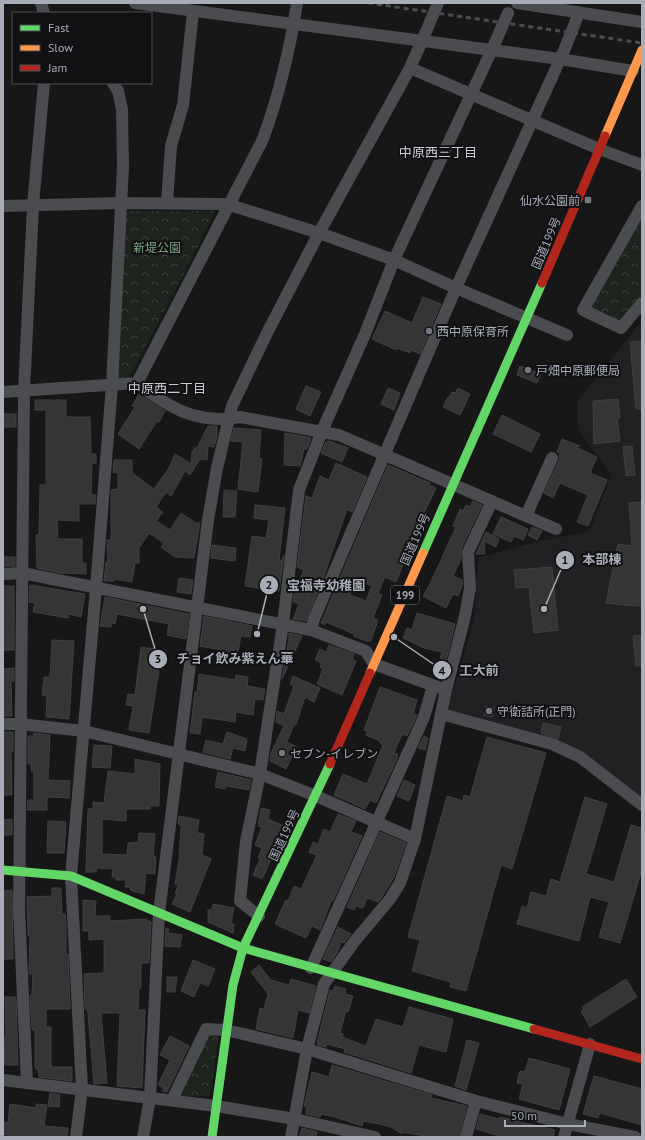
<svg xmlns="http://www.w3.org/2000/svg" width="645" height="1140" font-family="'PT Sans','Noto Sans JP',sans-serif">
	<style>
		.built { fill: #212123 }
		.forest { fill: url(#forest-crowns) }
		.building { fill: #353536; stroke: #3f4043; fill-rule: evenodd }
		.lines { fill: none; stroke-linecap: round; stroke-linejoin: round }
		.street { stroke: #4b4c50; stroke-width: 12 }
		.fast { stroke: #63d668; stroke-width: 9 }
		.slow { stroke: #ff974d; stroke-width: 9 }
		.jam { stroke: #b3261e; stroke-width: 9 }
		.rail { stroke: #4b4c4f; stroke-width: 3; stroke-dasharray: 5 4; stroke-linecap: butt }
		.street-bridge { stroke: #4b4c50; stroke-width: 12 }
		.poi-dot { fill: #757880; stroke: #111113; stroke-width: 1.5 }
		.labels { text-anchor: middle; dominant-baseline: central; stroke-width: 4; stroke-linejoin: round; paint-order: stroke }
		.shield { fill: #111113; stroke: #7b7e86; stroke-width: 1 }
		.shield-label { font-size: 11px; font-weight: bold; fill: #a8adb8 }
		.poi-label { font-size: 12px; fill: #a8adb8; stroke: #111113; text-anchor: start }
		.street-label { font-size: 12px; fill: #a8adb8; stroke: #111113 }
		.park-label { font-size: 12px; fill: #7fa381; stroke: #111113 }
		.neighbourhood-label { font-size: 13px; fill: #c9ccd4; stroke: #111113 }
		.leader { fill: none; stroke: #a8adb8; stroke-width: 1.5 }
		.callout-dot { fill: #a8adb8; stroke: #111113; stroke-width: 1.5 }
		.mark-label { font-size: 12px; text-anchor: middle; font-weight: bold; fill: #111 }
		.callout-label { font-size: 13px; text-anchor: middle; font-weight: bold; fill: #a8adb8; stroke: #111113; stroke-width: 4; stroke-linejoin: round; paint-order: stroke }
	</style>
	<defs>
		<pattern id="forest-crowns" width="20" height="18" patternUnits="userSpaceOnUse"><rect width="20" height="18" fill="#1d241e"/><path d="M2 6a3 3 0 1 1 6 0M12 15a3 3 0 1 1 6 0" fill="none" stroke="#3b413d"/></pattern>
	</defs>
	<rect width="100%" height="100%" fill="#171717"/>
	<polygon class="built" points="642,321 642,800 564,745 447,711 474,621 478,558 535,542 590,531 611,475 578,429 578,400"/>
	<g class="forest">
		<polygon points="642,209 642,303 621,328 583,310"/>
		<polygon points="122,211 215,211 197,249 128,380 117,380"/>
		<polygon points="219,1034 210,1096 182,1096 207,1035"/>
	</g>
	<g class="building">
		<polygon points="423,297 441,304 420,354 411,350 410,353 397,348 396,350 372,339 385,311 412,323"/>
		<polygon points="642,341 642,409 636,409 630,342"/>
		<polygon points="520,366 541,374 537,383 517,375"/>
		<polygon points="306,386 321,392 310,416 296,409"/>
		<polygon points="388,388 400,393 394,410 381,404"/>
		<polygon points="458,388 470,394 460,415 443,407 448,397 450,397 452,392 455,393"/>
		<polygon points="139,394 165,411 159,422 157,421 139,449 118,434 135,407 132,406"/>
		<polygon points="618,399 620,418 617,419 620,441 594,444 593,401"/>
		<polygon points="35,400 66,400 66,417 90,417 91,454 96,454 96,463 92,463 91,495 96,495 95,504 79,504 79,521 57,520 58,539 82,539 82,563 86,563 86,574 60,573 37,568 36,535 39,535 40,485 46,485 46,410 35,410"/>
		<rect x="3" y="414" width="13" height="13"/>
		<polygon points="502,415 540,434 531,452 493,434"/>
		<polygon points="208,426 217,426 217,436 214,447 208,446 207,460 200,459 190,475 185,471 171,496 166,492 156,507 163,512 156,521 170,530 181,513 196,523 200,523 194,558 175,557 161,547 164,543 149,533 139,548 139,563 135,563 132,582 114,579 114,581 104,581 106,562 108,562 107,540 111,540 111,490 118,489 118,472 113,473 114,460 132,460 132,473 154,489 169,468 175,454 191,464 192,451 194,451 194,448 197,448"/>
		<polygon points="234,428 261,430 259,458 262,459 258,492 238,489 243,442 231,441"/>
		<polygon points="285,433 311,438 307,449 304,449 300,466 284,465"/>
		<polygon points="562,439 580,446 575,447 597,457 590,473 607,480 588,526 577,522 588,495 560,483 553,498 544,493 559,461 560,453 557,452"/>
		<polygon points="329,441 348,448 342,462 321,453 326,442"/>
		<polygon points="632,446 635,475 626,476 623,447"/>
		<polygon points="336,463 367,477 352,512 347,509 324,576 306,621 293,619 299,604 293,601 295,588 296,589 304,570 297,567 306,496 312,498 320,476 329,480"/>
		<path d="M388,465L430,483L429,485L436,488L422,517L420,516L411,536L414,537L396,582L385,577L378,593L382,595L373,618L378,620L371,641H366L354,636V634L326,622L325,625L321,623ZM357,579L372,586L366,601L350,595Z"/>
		<polygon points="224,490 237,491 235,517 223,517"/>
		<polygon points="473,501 482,505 461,549 461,559 453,576 462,580 462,586 458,596 453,594 446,608 423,596 429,586 456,527 453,526 460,509 463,511 466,505 470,507"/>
		<polygon points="642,502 642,606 622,605 606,603 618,544 632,546 629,503"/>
		<polygon points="255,505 285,508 279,560 282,561 284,555 279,591 245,586 252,536 266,538 269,520 254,518"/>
		<polygon points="501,517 528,529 523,540 514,536 511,542 493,534"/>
		<polygon points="532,527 542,531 537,540 528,535"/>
		<polygon points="486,532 499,539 496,547 484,541 485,554 476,554"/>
		<polygon points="212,545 236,548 235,561 211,558"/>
		<rect x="4" y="557" width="11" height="9"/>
		<polygon points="552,567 558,630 534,633 529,587 516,588 514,570"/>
		<polygon points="179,578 193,580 191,594 177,592"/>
		<polygon points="30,585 85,594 81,617 69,614 68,618 33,612 35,603 29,602"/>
		<rect x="3" y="586" width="11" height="64"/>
		<polygon points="105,597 189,614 186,639 167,635 169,624 117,614 115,624 111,623 111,627 100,626"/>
		<polygon points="417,613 455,624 446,661 440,659 442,652 424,648 403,638 407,628 412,630"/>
		<polygon points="204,616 252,626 250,637 241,636 237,657 221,655 221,650 200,646"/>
		<polygon points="289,633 302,636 282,679 289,638"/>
		<polygon points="642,635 642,665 636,666 633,636"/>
		<polygon points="52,640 74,641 69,719 46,717 47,696 42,695 44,677 50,677"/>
		<polygon points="329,645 354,654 352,659 356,661 342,695 317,684 323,669 320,667 322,663 315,660 320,649 326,652"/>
		<polygon points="141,647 162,650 149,733 129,730 133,706 126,705 128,694 135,695"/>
		<polygon points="14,668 14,681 11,681 12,716 3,716 3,669"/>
		<polygon points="199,674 235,680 236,675 248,677 247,686 265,689 263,700 255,699 253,715 236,712 235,722 202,717 200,734 190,733 195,692 197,692"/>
		<polygon points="293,676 320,688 314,702 305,697 296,725 294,724 287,742 297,747 286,769 270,761 271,753 284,726 276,722 277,711 284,714 294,686 290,684"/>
		<polygon points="380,687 417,700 413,713 417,715 407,736 402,734 394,753 398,754 396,761 376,803 370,800 365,809 334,795 343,774 367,784 383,745 380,743 380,741 366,735 368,732 364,730"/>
		<polygon points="486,706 494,708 492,717 484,715"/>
		<polygon points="543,723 561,727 558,739 541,733"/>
		<polygon points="3,732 13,732 13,751 11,751 12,795 3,795"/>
		<polygon points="227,732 247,739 245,751 233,748 230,759 203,752 206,740 223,744"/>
		<polygon points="34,733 50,735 48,780 70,781 69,798 47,797 47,810 27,810 28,800 34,800 34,771 31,771 31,764 28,764 28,736 33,736"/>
		<polygon points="424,736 428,738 425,750 418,748"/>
		<polygon points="487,737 546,753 512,869 501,865 466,991 450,987 451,982 412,971 420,940 408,937 447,796 463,801 464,795 470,797"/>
		<polygon points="94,745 112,746 110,768 92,767"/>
		<polygon points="135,759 160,764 159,806 150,806 150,809 126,809 126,821 102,819 102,854 127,855 128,843 138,842 139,833 155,834 153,856 156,857 155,874 146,873 144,894 130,890 131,887 125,887 126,880 116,880 116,877 112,877 113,869 97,868 96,872 86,872 88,809 93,809 93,802 104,803 108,771 135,774"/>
		<polygon points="218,772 251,780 249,790 226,786 225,789 215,787"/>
		<polygon points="404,780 415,785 409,801 397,796"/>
		<polygon points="585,797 607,804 586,874 614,882 631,825 642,828 642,869 620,943 599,937 609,902 590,897 579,941 517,924 522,906 527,908 531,892 546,896 551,879 560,882"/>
		<polygon points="261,808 270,810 268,819 286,827 262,879 253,875 260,859 258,858 262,848 255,845 262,827 258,826"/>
		<polygon points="338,814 356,821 351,832 362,836 333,901 331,901 320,930 312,926 306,938 275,924 286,900 288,901 294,886 301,889 317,855 309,852 313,842 318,844 324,829 330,832"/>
		<polygon points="179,816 199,820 197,833 204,834 202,855 211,859 190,912 172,904 177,894 175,894 178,885 175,884 179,861 181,828 181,825 178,824"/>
		<polygon points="12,819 12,835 3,835 3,820"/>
		<polygon points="48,821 66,822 64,853 47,853"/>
		<polygon points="380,832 406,843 394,877 382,897 378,902 367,898 363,908 356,906 354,910 347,907"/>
		<polygon points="52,888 61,888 62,914 65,914 66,925 66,954 68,954 70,1009 46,1009 46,1027 51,1027 51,1067 72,1067 72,1081 39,1077 38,1069 36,1069 35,1065 35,1030 32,1030 30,996 32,994 33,974 29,974 30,936 28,936 27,897 52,896"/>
		<polygon points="12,890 13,959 3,959 3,891"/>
		<polygon points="83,900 96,901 95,916 110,916 110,921 145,919 151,922 149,963 141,963 141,988 139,988 138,1010 145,1010 142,1088 117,1086 120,1013 101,1013 107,1083 94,1084 88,1013 87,1009 85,1009 84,974 104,973 104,939 89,940 89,931 83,931"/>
		<polygon points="213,904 234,908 231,924 234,924 233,933 208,922 208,910 212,910"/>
		<polygon points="338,927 351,934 344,943 341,942 337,953 331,962 323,959"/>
		<polygon points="166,928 169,929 168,933 182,935 180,947 165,946"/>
		<polygon points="193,960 215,969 208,986 200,983 194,997 181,991"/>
		<polygon points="259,965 271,980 289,985 291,979 316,986 309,1013 298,1010 293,1038 256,1029 260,1008 264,1009 268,994 251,972"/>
		<polygon points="167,977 177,977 175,992 167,992"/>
		<polygon points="626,979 637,997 590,1027 581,1011 584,1010 582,1007"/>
		<polygon points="335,986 346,989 345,994 353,996 348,1012 346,1011 340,1033 343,1034 342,1037 366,1046 376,1019 403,1027 409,1007 453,1019 446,1052 419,1045 411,1073 344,1052 345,1049 327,1044 326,1047 318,1045 317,1043 330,990 333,991"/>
		<polygon points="5,997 16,997 18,1065 5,1065 3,1037 6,1037"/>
		<polygon points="170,1036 189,1046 167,1092 162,1091 164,1088 158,1085 170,1060 160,1055"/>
		<polygon points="467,1040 479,1043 466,1090 455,1086"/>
		<polygon points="529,1058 570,1069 559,1110 519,1099 523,1084 517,1083 520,1071 525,1072"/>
		<polygon points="332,1065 432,1095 431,1098 467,1106 459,1137 431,1137 402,1132 402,1134 391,1127 379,1124 363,1121 362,1126 335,1117 321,1114 320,1117 306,1114 307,1107 304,1106 312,1072 329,1077"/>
		<polygon points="594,1076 642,1089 642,1125 600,1113 598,1118 583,1114"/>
		<polygon points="50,1093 60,1095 59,1107 48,1106"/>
		<polygon points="10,1104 36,1108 36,1104 47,1105 44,1126 68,1128 67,1137 15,1137 3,1134 3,1122 8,1123"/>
		<polygon points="480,1114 499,1119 500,1117 555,1130 553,1137 496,1137 496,1135 476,1129"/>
		<polygon points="302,1128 317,1132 316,1137 299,1137"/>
	</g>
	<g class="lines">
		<g class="street">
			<polyline points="41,3 44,13"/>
			<polyline points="135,3 560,59 633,71"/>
			<polyline points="517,3 642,22"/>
			<polyline points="410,68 599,149 642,165"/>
			<polyline points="167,203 171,146 183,105 193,12"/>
			<polyline points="3,206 121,203 220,204 230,205 319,233 394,260 456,288 567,335"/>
			<polyline points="642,206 583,310 621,328 642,303"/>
			<path d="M137,383L263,139C279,95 290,49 297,3"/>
			<path d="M3,392L137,383C169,408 198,425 240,417L339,435L556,529"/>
			<polyline points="526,516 552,458"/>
			<polyline points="3,574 22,573 311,630 366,651 374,664 446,690"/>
			<polyline points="311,630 314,619 456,288 563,53"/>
			<polyline points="441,714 552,744 580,757 642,805"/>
			<polyline points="3,724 20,724 84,731 260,774 316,796 415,839"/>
			<polyline points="259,916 240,901 246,841 260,774 283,624 299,490 322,431 365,334 394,260 495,43"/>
			<polyline points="311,968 424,717 433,686"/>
			<polyline points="3,1080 216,1106 295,1119 375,1137"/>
			<polyline points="27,1083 19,910 24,391 33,205 44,83"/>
			<polyline points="172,1100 206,1029 226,1030 307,1049 476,1101 568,1124 635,1137"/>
			<polyline points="76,1137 82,1089 71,876 96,588 112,385 123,167 122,109 118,91 113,83"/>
			<polyline points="143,1137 150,1098 159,913 208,520 217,468 232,406 267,333 319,233 410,68 425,34"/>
			<polyline points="291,1137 307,1049 324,984 354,942 390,899 400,883 415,839 446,690 465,616 470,588 468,552 492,501"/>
			<polyline points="466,1137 476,1101"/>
			<polyline points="564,1137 590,1044"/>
		</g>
		<g class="fast">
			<polyline points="423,553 542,283"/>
			<polyline points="3,870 71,876 243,948 534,1029"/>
			<polyline points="212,1137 233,985 243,948 330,764"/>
		</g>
		<g class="slow">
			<polyline points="605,136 642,50"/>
			<polyline points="370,673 423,553"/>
		</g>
		<g class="jam">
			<polyline points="542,283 605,136"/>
			<polyline points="330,764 370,673"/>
			<polyline points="534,1029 642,1059"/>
		</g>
		<polyline class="rail" points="368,3 642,43"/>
		<g class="street-bridge">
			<polyline points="425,34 438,3"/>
			<polyline points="495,43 508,13"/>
			<polyline points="563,53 577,18"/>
		</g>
	</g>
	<g class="poi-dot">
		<rect x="584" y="196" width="8" height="8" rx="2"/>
		<circle cx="429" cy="331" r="4"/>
		<circle cx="528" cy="370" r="4"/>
		<circle cx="489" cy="711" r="4"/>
		<circle cx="282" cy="753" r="4"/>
	</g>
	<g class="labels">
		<rect class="shield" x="391" y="586" width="28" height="18" rx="3"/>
		<g class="shield-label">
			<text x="405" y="595">199</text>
		</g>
		<g class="poi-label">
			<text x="580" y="200" text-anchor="end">仙水公園前</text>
			<text x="437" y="331">西中原保育所</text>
			<text x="536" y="370">戸畑中原郵便局</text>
			<text x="497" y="711">守衛詰所(正門)</text>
			<text x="290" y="753">セブン-イレブン</text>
		</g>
		<g class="street-label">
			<text transform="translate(546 243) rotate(-67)">国道199号</text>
			<text transform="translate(415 539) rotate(-66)">国道199号</text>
			<text transform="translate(284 835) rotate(-65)">国道199号</text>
		</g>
		<g class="park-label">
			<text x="157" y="247">新堤公園</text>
		</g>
		<g class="neighbourhood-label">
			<text x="438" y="152">中原西三丁目</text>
			<text x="167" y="388">中原西二丁目</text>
		</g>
	</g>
	<path class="leader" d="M544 609L565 560M257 634L269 585M143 609L158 659M394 637L442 670"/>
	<g class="callout-dot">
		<circle cx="544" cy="609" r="4"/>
		<circle cx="257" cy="634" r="4"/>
		<circle cx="143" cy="609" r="4"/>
		<circle cx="394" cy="637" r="4"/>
		<circle cx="565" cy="560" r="10"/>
		<circle cx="269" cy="585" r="10"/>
		<circle cx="158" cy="659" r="10"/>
		<circle cx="442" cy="670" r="10"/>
	</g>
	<g class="mark-label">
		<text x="565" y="564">1</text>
		<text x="269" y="589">2</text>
		<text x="158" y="663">3</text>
		<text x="442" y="675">4</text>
	</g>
	<g class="callout-label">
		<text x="602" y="564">本部棟</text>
		<text x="326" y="590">宝福寺幼稚園</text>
		<text x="235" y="663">チョイ飲み紫えん華</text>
		<text x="479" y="675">工大前</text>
	</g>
	<rect width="645" height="1140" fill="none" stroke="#a8adb8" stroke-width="8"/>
	<rect x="12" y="12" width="140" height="72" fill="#111113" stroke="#4d4f55"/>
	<rect x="20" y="25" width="20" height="6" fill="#63d668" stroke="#4d4f55"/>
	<text x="48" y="32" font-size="12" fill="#a8adb8">Fast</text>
	<rect x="20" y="45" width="20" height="6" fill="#ff974d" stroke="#4d4f55"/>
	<text x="48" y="52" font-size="12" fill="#a8adb8">Slow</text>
	<rect x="20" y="65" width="20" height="6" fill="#b3261e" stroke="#4d4f55"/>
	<text x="48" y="72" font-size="12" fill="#a8adb8">Jam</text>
	<path d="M505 1120v6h80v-6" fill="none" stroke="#a8adb8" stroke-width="2"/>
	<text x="511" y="1120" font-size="12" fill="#a8adb8" stroke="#111113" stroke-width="3" paint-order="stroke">50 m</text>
</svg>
